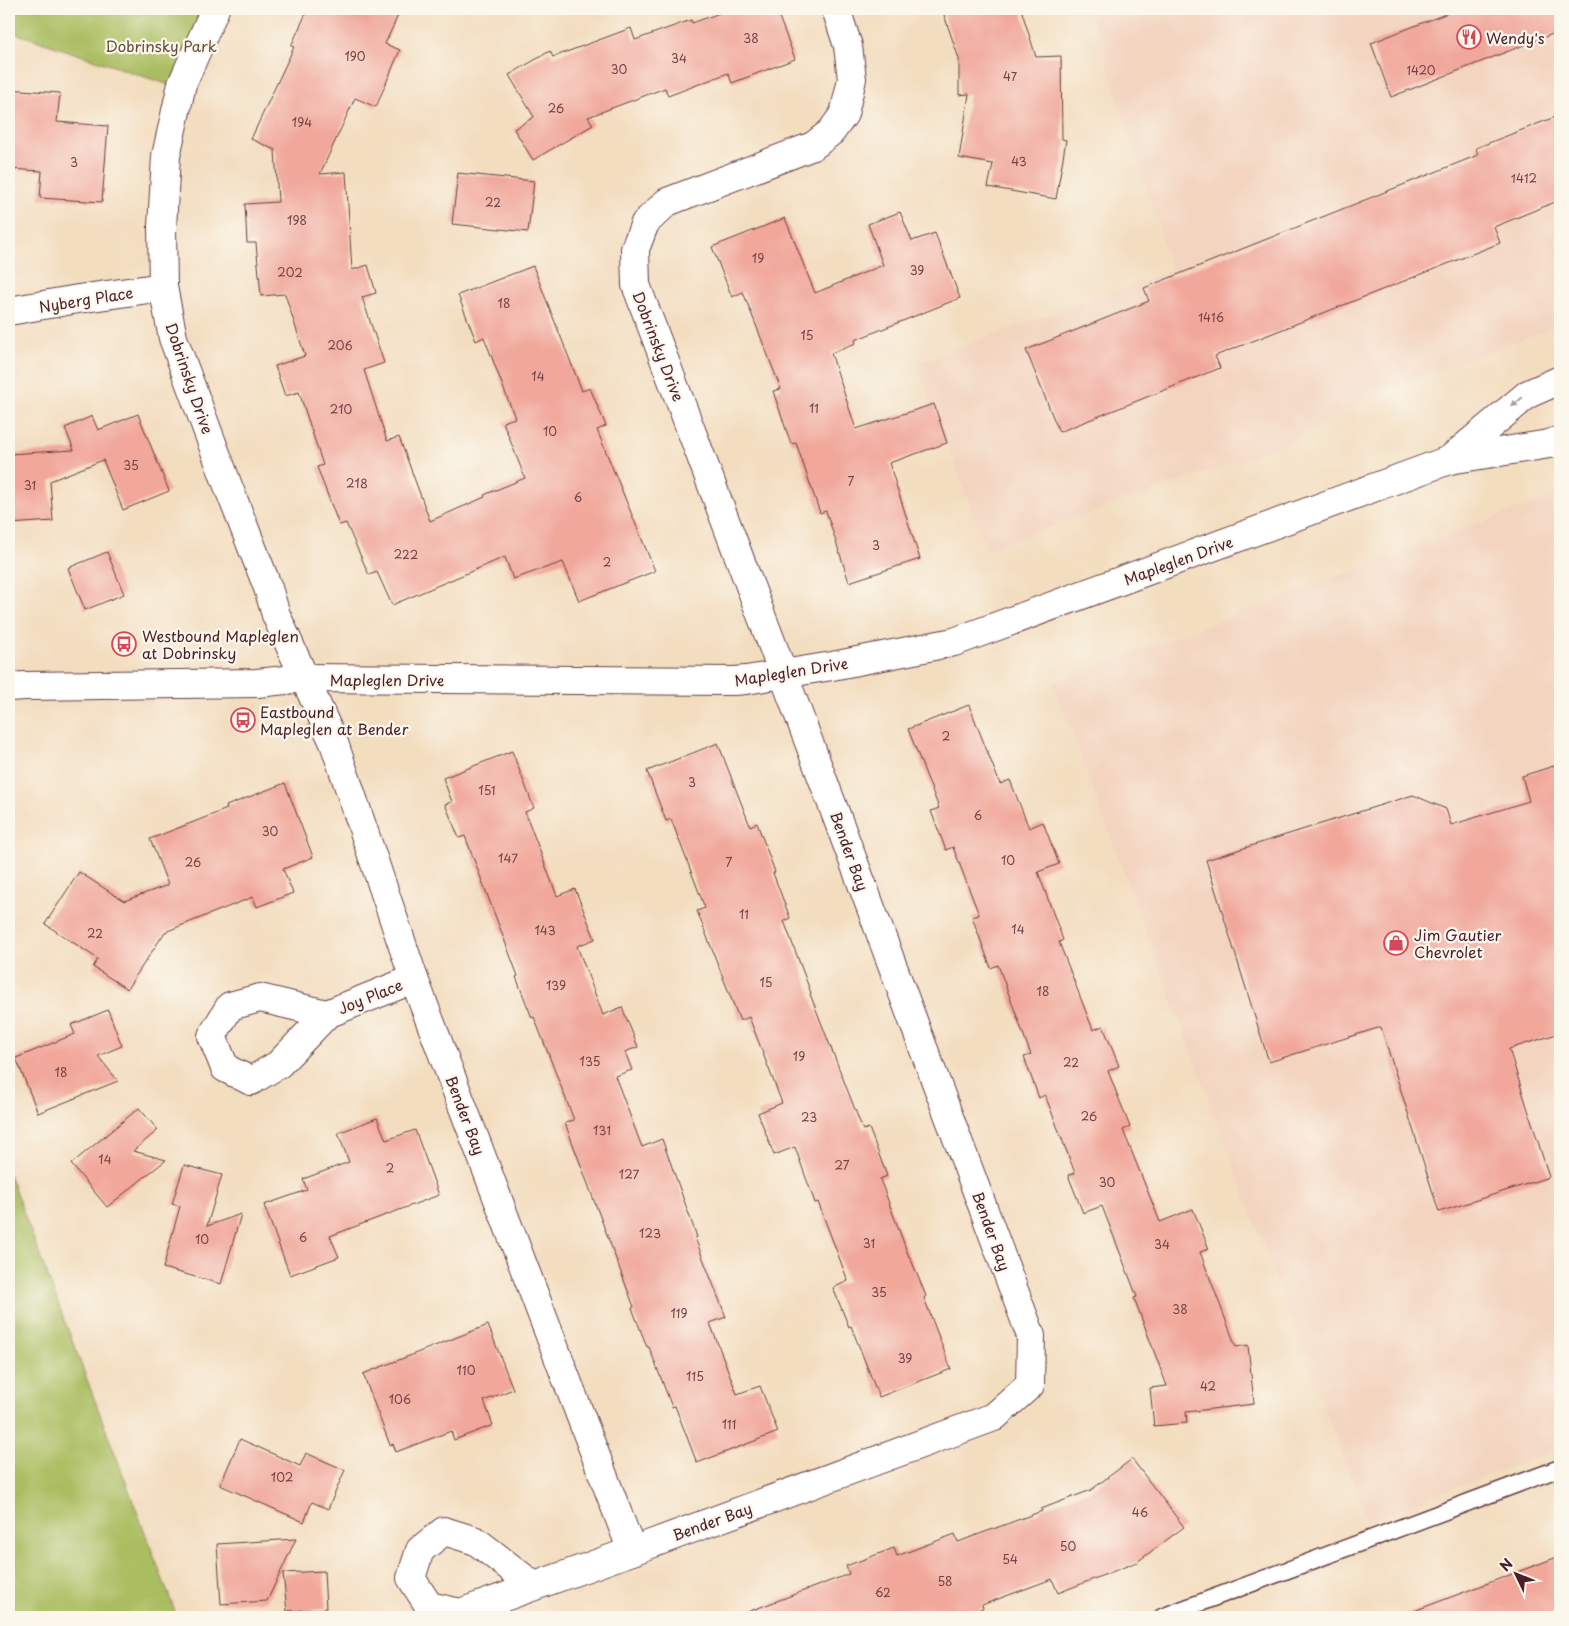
<svg xmlns="http://www.w3.org/2000/svg" width="1569" height="1626" font-family="'Playpen Sans',sans-serif">
	<style>
		.built { fill: #f3d4bf }
		.green { fill: #aabd61; stroke: #7a6e46 }
		.building { fill: #f1a89b }
		.lines { fill: none; stroke-linecap: round; stroke-linejoin: round }
		.lane-casing { stroke: #633c41; stroke-width: 19 }
		.street-casing { stroke: #633c41; stroke-width: 30 }
		.lane { stroke: #fff; stroke-width: 16 }
		.street { stroke: #fff; stroke-width: 28 }
		.oneway { fill: #ae9aa0 }
		.labels { text-anchor: middle; dominant-baseline: central; stroke-width: 4.5; stroke-linejoin: round; paint-order: stroke }
		.number-label { font-size: 12px; fill: #744147 }
		.poi-label { font-size: 15px; fill: #4a1f2b; stroke: #fbf7ec; text-anchor: start }
		.park-label { font-size: 15px; fill: #674e3b; stroke: #fbf7ec }
		.street-label { font-size: 15px; fill: #4a1f2b; stroke: #fbf7ec }
	</style>
	<rect width="100%" height="100%" fill="#fbf7ec"/>
	<filter id="ink" filterUnits="userSpaceOnUse"><feTurbulence type="fractalNoise" baseFrequency=".02" numOctaves="2"/><feDisplacementMap in="SourceGraphic" scale="10" xChannelSelector="R" yChannelSelector="G"/><feConvolveMatrix kernelMatrix="1 2 1 2 8 2 1 2 1" color-interpolation-filters="sRGB"/></filter>
	<filter id="wash" filterUnits="userSpaceOnUse"><feTurbulence type="fractalNoise" baseFrequency=".0096" numOctaves="4" result="noise"/><feDisplacementMap in="SourceGraphic" scale="20" xChannelSelector="R" yChannelSelector="G"/><feGaussianBlur stdDeviation="1.12" result="paint"/><feColorMatrix in="noise" values="0 0 0 0 0 0 0 0 0 0 0 0 0 0 0 0 0 1.4 0 .05"/><feComposite in="paint" operator="in"/></filter>
	<g filter="url(#wash)">
		<rect width="100%" height="100%" fill="#f3ddbf"/>
		<g class="built">
			<polygon points="1089,9 1560,9 1560,325 1373,395 1290,443 987,549 916,363 1172,270"/>
			<polygon points="1560,493 1560,1448 1367,1521 1053,683"/>
		</g>
		<g class="green">
			<polygon points="9,9 215,9 181,89 9,31"/>
			<polygon points="9,1174 177,1617 9,1617"/>
		</g>
		<g id="blocks">
			<g class="building">
				<polygon points="308,9 401,9 385,44 400,50 376,107 355,98 320,174 346,172 352,270 368,265 376,293 362,297 384,363 364,370 387,441 399,437 430,521 485,497 484,495 525,478 503,422 515,418 484,337 476,341 458,295 533,266 582,391 590,388 606,426 597,430 655,571 579,601 563,562 513,579 505,557 392,605 377,572 369,575 346,523 339,525 317,467 323,465 299,392 285,396 275,366 305,356 285,294 261,296 256,243 247,243 245,204 278,202 275,150 251,139 294,47 291,46"/>
				<polygon points="731,9 776,9 795,59 732,83 728,73 668,96 665,88 588,117 593,125 533,160 514,129 534,117 509,75 550,51 553,57 631,28 635,40 691,20 692,23"/>
				<polygon points="942,9 1021,9 1036,57 1061,56 1062,139 1066,140 1056,199 988,187 993,164 959,158 969,94 959,95 959,59"/>
				<polygon points="1458,9 1560,9 1560,31 1391,97 1371,43"/>
				<polygon points="9,89 60,93 57,122 108,126 102,202 40,198 42,171 9,169"/>
				<polygon points="1560,115 1560,200 1494,227 1500,243 1215,356 1220,368 1059,432 1026,350 1149,301 1144,288 1478,155 1476,148"/>
				<polygon points="458,173 534,181 528,232 452,224"/>
				<polygon points="900,212 912,241 935,233 960,298 855,340 856,343 831,353 856,429 934,404 947,443 889,463 920,559 849,582 826,511 820,513 796,443 791,444 773,391 781,389 743,292 732,297 712,247 785,218 815,293 883,265 868,224"/>
				<polygon points="138,414 169,491 123,510 103,460 50,481 53,521 9,524 9,454 74,450 65,428 92,416 98,430"/>
				<polygon points="107,552 124,594 85,610 68,568"/>
				<polygon points="969,705 1000,784 1010,780 1029,828 1043,822 1059,864 1038,872 1063,940 1059,942 1093,1030 1103,1026 1119,1066 1108,1071 1130,1127 1123,1130 1160,1222 1193,1209 1209,1249 1200,1252 1236,1347 1248,1345 1254,1404 1186,1412 1187,1423 1154,1426 1150,1388 1167,1386 1134,1298 1137,1297 1102,1206 1083,1213 1068,1175 1075,1173 1045,1095 1039,1098 1024,1057 1031,1055 998,965 991,968 972,917 979,915 953,847 946,850 931,811 939,808 908,729"/>
				<polygon points="718,743 750,826 757,823 775,872 773,873 790,918 784,921 811,993 810,994 863,1130 869,1128 887,1176 880,1179 909,1257 910,1257 926,1296 924,1298 951,1369 879,1397 851,1326 849,1327 833,1288 848,1281 818,1202 815,1203 795,1147 774,1155 758,1113 782,1103 749,1017 740,1021 697,911 705,908 671,819 666,821 647,771"/>
				<polygon points="512,751 534,808 525,812 557,896 575,889 595,939 577,946 603,1015 622,1007 638,1047 625,1052 632,1070 615,1076 642,1147 662,1139 697,1237 695,1238 726,1317 710,1323 737,1394 760,1386 778,1432 697,1463 675,1406 672,1407 649,1347 647,1347 632,1308 634,1307 565,1123 574,1120 534,1017 532,1018 516,977 518,976 465,836 459,838 445,804 452,802 443,778"/>
				<polygon points="1560,764 1560,1033 1509,1049 1549,1177 1439,1212 1381,1027 1269,1062 1206,860 1413,795 1446,809 1451,825 1529,801 1522,776"/>
				<polygon points="285,783 313,857 283,869 293,893 257,907 253,897 165,932 127,989 93,967 98,959 45,924 79,872 124,901 168,885 150,839 227,809 226,806"/>
				<polygon points="108,1010 122,1046 98,1056 118,1081 38,1113 16,1058 75,1034 71,1025"/>
				<polygon points="139,1108 158,1130 133,1151 166,1160 107,1207 71,1164"/>
				<polygon points="377,1118 386,1140 415,1130 439,1195 330,1236 339,1257 290,1275 264,1205 307,1190 303,1179 349,1162 338,1133"/>
				<polygon points="184,1165 222,1175 207,1226 241,1214 221,1284 163,1268 180,1206 172,1204"/>
				<polygon points="488,1325 513,1389 484,1401 493,1425 454,1440 451,1431 396,1452 393,1444 390,1445 363,1374"/>
				<polygon points="240,1439 300,1466 306,1453 345,1470 328,1509 312,1502 304,1522 220,1485"/>
				<polygon points="1132,1459 1184,1527 1137,1562 1058,1593 1052,1579 982,1605 983,1608 960,1617 742,1617 742,1614 849,1574 846,1566 894,1548 897,1556 955,1534 958,1542 1042,1511 1041,1509 1091,1490"/>
				<polygon points="296,1539 267,1601 221,1604 217,1544"/>
				<polygon points="1560,1556 1560,1612 1547,1617 1407,1617 1406,1614"/>
				<polygon points="324,1571 326,1609 287,1611 283,1573"/>
			</g>
		</g>
	</g>
	<g filter="url(#ink)">
		<use href="#blocks" fill-opacity="0" stroke="#633c41" stroke-width="1"/>
		<g class="lines">
			<g class="lane-casing">
				<polyline id="lane" points="1162,1617 1560,1468"/>
			</g>
			<g class="street-casing">
				<g id="street">
					<polyline points="215,9 182,84 166,156 162,227 163,287 173,338 228,486 268,588 276,615 334,743 414,979 632,1551 994,1417 1030,1385 1031,1336 783,673 636,285 635,249 645,223 667,202 813,146 831,132 844,114 852,79 848,46 836,9"/>
					<polyline points="9,311 78,299 163,287"/>
					<polyline points="1449,460 1528,394 1560,380"/>
					<polyline points="9,687 25,686 257,683 305,678 734,681 746,680 832,666 954,642 1449,460 1549,444 1560,440"/>
					<polyline points="327,1014 279,1064 251,1081 225,1068 212,1036 230,1006 260,998 327,1014 414,979"/>
					<polyline points="534,1586 476,1541 444,1531 420,1550 411,1578 429,1606 460,1613 632,1551"/>
				</g>
			</g>
			<use href="#lane" class="lane"/>
			<use href="#street" class="street"/>
		</g>
		<defs><path id="oneway-solid" d="M-6-.8H1V-3.2L6.5 0L1 3.2V.8H-6Z" transform="scale(1.25)"/></defs>
		<use class="oneway" href="#oneway-solid" transform="translate(1517 402) rotate(140)"/>
	</g>
	<defs>
		<g id="restaurant-ring" transform="scale(1.25)"><circle r="9.5" fill="#fbf7ec" stroke="#d1495b" stroke-width="1.5"/><path d="M-5-6h1v4h1v-4h1v4h1v-4h1v5L-1.5 .5V6h-2V.5L-5-1ZM5-6V6H3V1.5H1.5Q1.5-4 5-6Z" fill="#d1495b"/></g>
		<g id="bus-ring" transform="scale(1.25)"><circle r="9.5" fill="#fbf7ec" stroke="#d1495b" stroke-width="1.5"/><path d="M-5-6H5V4H4V6H2V4H-2V6H-4V4H-5ZM-3.5-4V0h7V-4ZM-3.5 1.2v1.5H-2V1.2ZM2 1.2v1.5H3.5V1.2Z" fill="#d1495b"/></g>
		<g id="shop-ring" transform="scale(1.25)"><circle r="9.5" fill="#fbf7ec" stroke="#d1495b" stroke-width="1.5"/><path d="M-5-2.5h2.3a2.7 3.5 0 0 1 5.4 0H5L5.5 6h-11ZM-1.5-2.5h3a1.5 2.3 0 0 0-3 0Z" fill="#d1495b"/></g>
	</defs>
	<g fill-rule="evenodd">
		<use href="#restaurant-ring" x="1469" y="37"/>
		<use href="#bus-ring" x="124" y="644"/>
		<use href="#bus-ring" x="243" y="720"/>
		<use href="#shop-ring" x="1396" y="943"/>
	</g>
	<g class="labels">
		<g class="number-label">
			<text x="751" y="38">38</text>
			<text x="355" y="56">190</text>
			<text x="679" y="58">34</text>
			<text x="619" y="69">30</text>
			<text x="1421" y="70">1420</text>
			<text x="1010" y="76">47</text>
			<text x="556" y="108">26</text>
			<text x="302" y="122">194</text>
			<text x="1019" y="161">43</text>
			<text x="74" y="162">3</text>
			<text x="1524" y="178">1412</text>
			<text x="493" y="202">22</text>
			<text x="297" y="220">198</text>
			<text x="758" y="258">19</text>
			<text x="917" y="270">39</text>
			<text x="290" y="272">202</text>
			<text x="504" y="303">18</text>
			<text x="1211" y="317">1416</text>
			<text x="807" y="335">15</text>
			<text x="340" y="345">206</text>
			<text x="538" y="376">14</text>
			<text x="814" y="408">11</text>
			<text x="341" y="409">210</text>
			<text x="550" y="431">10</text>
			<text x="131" y="465">35</text>
			<text x="851" y="481">7</text>
			<text x="357" y="483">218</text>
			<text x="30" y="485">31</text>
			<text x="578" y="497">6</text>
			<text x="876" y="545">3</text>
			<text x="406" y="554">222</text>
			<text x="607" y="562">2</text>
			<text x="946" y="736">2</text>
			<text x="692" y="782">3</text>
			<text x="487" y="790">151</text>
			<text x="978" y="815">6</text>
			<text x="270" y="831">30</text>
			<text x="508" y="858">147</text>
			<text x="1008" y="860">10</text>
			<text x="193" y="862">26</text>
			<text x="729" y="862">7</text>
			<text x="744" y="914">11</text>
			<text x="1018" y="929">14</text>
			<text x="545" y="930">143</text>
			<text x="95" y="933">22</text>
			<text x="766" y="982">15</text>
			<text x="556" y="985">139</text>
			<text x="1043" y="991">18</text>
			<text x="799" y="1056">19</text>
			<text x="590" y="1061">135</text>
			<text x="1071" y="1062">22</text>
			<text x="61" y="1072">18</text>
			<text x="1089" y="1116">26</text>
			<text x="809" y="1117">23</text>
			<text x="602" y="1130">131</text>
			<text x="105" y="1159">14</text>
			<text x="842" y="1165">27</text>
			<text x="390" y="1168">2</text>
			<text x="629" y="1174">127</text>
			<text x="1107" y="1182">30</text>
			<text x="650" y="1233">123</text>
			<text x="303" y="1237">6</text>
			<text x="202" y="1239">10</text>
			<text x="869" y="1243">31</text>
			<text x="1162" y="1244">34</text>
			<text x="879" y="1292">35</text>
			<text x="1180" y="1309">38</text>
			<text x="679" y="1313">119</text>
			<text x="905" y="1358">39</text>
			<text x="466" y="1370">110</text>
			<text x="695" y="1376">115</text>
			<text x="1208" y="1386">42</text>
			<text x="400" y="1399">106</text>
			<text x="729" y="1424">111</text>
			<text x="282" y="1477">102</text>
			<text x="1140" y="1512">46</text>
			<text x="1068" y="1546">50</text>
			<text x="1010" y="1559">54</text>
			<text x="945" y="1581">58</text>
			<text x="883" y="1592">62</text>
		</g>
		<g class="poi-label">
			<text x="1486" y="37">Wendy's</text>
			<text x="142" y="635">Westbound Mapleglen<tspan x="142" dy="17">at Dobrinsky</tspan></text>
			<text x="260" y="711">Eastbound<tspan x="260" dy="17">Mapleglen at Bender</tspan></text>
			<text x="1414" y="934">Jim Gautier<tspan x="1414" dy="17">Chevrolet</tspan></text>
		</g>
		<g class="park-label">
			<text x="161" y="45">Dobrinsky Park</text>
		</g>
		<g class="street-label">
			<text transform="translate(86 299) rotate(-9)">Nyberg Place</text>
			<text transform="translate(659 346) rotate(69)">Dobrinsky Drive</text>
			<text transform="translate(190 378) rotate(71)">Dobrinsky Drive</text>
			<text transform="translate(1178 560) rotate(-20)">Mapleglen Drive</text>
			<text transform="translate(791 671) rotate(-9)">Mapleglen Drive</text>
			<text x="387" y="679">Mapleglen Drive</text>
			<text transform="translate(850 851) rotate(70)">Bender Bay</text>
			<text transform="translate(370 996) rotate(-22)">Joy Place</text>
			<text transform="translate(466 1115) rotate(69)">Bender Bay</text>
			<text transform="translate(992 1231) rotate(70)">Bender Bay</text>
			<text transform="translate(712 1521) rotate(-20)">Bender Bay</text>
		</g>
	</g>
	<rect width="1569" height="1626" fill="none" stroke="#fbf7ec" stroke-width="30"/>
	<g transform="translate(1516 1574) rotate(313)" stroke="#fbf7ec" stroke-width="4" paint-order="stroke">
	<path d="M0-4L9 19L0 12L-9 19Z" fill="#4a1f2b"/>
	<text y="-8" font-size="14" font-weight="bold" text-anchor="middle" fill="#4a1f2b">N</text>
	</g>
</svg>
